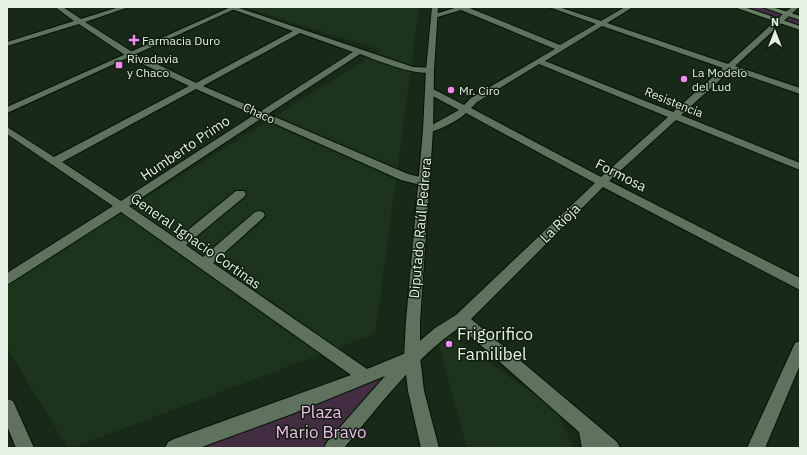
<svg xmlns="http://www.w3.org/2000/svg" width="807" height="455" font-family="'IBM Plex Sans',sans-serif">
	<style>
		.built { fill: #1d331c }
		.green { fill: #432d42 }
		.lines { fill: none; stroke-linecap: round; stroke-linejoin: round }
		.minor-casing { stroke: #041204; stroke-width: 2 }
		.tertiary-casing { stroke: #041204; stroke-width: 2 }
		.secondary-casing { stroke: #041204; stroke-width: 2 }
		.minor { fill: #5f725e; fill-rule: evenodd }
		.tertiary { fill: #5f725e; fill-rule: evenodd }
		.secondary { fill: #638162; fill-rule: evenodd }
		.poi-dot { fill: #f489f0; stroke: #0f1f0f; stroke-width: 1.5 }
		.labels { text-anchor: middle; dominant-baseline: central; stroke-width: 3; stroke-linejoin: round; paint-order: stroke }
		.far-poi-label { font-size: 12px; fill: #e6f1e5; stroke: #0f1f0f; text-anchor: start }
		.far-street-label { font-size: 12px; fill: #e6f1e5; stroke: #0f1f0f }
		.street-label { font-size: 14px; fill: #e6f1e5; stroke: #0f1f0f }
		.near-poi-label { font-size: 17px; fill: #e6f1e5; stroke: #0f1f0f; text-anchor: start }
		.near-park-label { font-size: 17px; fill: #f6b9f2; stroke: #0f1f0f }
	</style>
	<rect width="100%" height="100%" fill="#192918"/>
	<g class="built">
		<polygon points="248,7 409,7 419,9 375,334 72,448 68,448 7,348 7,284 381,50 247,8"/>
		<polygon points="433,324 556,409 574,448 467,448"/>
	</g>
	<g class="green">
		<polygon points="737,7 765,7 800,18 800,28"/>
		<polygon points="412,357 333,448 174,448"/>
	</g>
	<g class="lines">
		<g class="minor-casing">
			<g id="minor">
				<path d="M55,7H63L81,19L119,7H129L85,22L134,53L196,83L293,31L226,7H236L413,67L433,68L434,70C423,80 374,59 360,54L268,114L408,174L428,179L429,182L428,185L424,186L401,180L262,118L129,206L177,239L236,191H244L246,194L244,197L186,245L203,257L255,212L259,211L263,212L265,215L263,218L213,263L367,369L406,353L435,328L456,315L595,183L466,113C459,120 434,134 425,132L423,130L459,110L427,93L426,91L427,89H433L464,105L471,98L555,49L461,10L434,18L431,16L432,15L458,7H467L560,45L596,24L549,7H559L601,21L625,7H633L607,23L728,64L784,13L792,7H799L735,66L800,88V94L731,70L681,115L800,163V170L676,120L609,181L800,278V290L603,187L471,319L617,442L620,448H582L579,432L460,327C414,359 380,405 344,448H324L327,442L385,376L292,414L199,448H165L168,442L174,439L351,375L121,212L7,285V273L113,206L7,134V127L54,157L189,86L128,57L79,24L7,46V42L74,21ZM602,26L723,68L673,112L545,61ZM300,33L353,52L261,111L203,86ZM539,64L668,117L601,177L471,108L477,102ZM196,89L254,115L121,201L62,162Z"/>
				<polygon points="800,341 800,365 765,448 747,448 795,343"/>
				<polygon points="7,399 13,401 34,448 16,448 7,426"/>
			</g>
		</g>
		<g class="tertiary-casing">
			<g id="tertiary">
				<polygon points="231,7 239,7 7,113 7,107"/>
				<polygon points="432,7 438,7 434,70 433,130 420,321 420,357 424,391 439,448 421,448 408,391 404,357 406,321 423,130 426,70"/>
			</g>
		</g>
		<g class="secondary-casing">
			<g id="secondary">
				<polygon points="734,7 744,7 800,26 800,30"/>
				<polygon points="762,7 772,7 800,16 800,20"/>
			</g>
		</g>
		<use href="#minor" class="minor"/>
		<use href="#tertiary" class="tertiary"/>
		<use href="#secondary" class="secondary"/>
	</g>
	<g class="poi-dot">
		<path d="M132 34h4v4h4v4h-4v4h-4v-4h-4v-4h4z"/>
		<rect x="115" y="61" width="8" height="8" rx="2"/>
		<circle cx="684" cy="79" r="4"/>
		<circle cx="451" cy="90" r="4"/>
		<circle cx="449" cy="344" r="4"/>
	</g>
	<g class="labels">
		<g class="far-poi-label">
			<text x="142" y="40">Farmacia Duro</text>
			<text x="127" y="58">Rivadavia<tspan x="127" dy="14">y Chaco</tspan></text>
			<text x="692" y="72">La Modelo<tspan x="692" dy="14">del Lud</tspan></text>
			<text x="459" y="90">Mr. Ciro</text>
		</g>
		<g class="far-street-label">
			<text transform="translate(674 102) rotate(22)">Resistencia</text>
			<text transform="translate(259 113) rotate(24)">Chaco</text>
		</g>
		<g class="street-label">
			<text transform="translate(185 148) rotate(-34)">Humberto Primo</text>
			<text transform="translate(621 175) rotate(27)">Formosa</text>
			<text transform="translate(560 223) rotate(-44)">La Rioja</text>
			<text transform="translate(420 228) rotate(-85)">Diputado Raúl Pedrera</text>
			<text transform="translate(196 241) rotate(35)">General Ignacio Cortinas</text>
		</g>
		<g class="near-poi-label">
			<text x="457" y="334">Frigorifico<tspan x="457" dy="20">Familibel</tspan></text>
		</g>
		<g class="near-park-label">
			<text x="321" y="412">Plaza<tspan x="321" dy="20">Mario Bravo</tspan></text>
		</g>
	</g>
	<rect width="807" height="455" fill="none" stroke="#e6f1e5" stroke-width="16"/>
	<g transform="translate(775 32)" stroke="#0f1f0f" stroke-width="3" paint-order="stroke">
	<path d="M0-3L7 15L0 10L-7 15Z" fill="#e6f1e5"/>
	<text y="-6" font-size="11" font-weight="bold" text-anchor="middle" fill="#e6f1e5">N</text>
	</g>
</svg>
